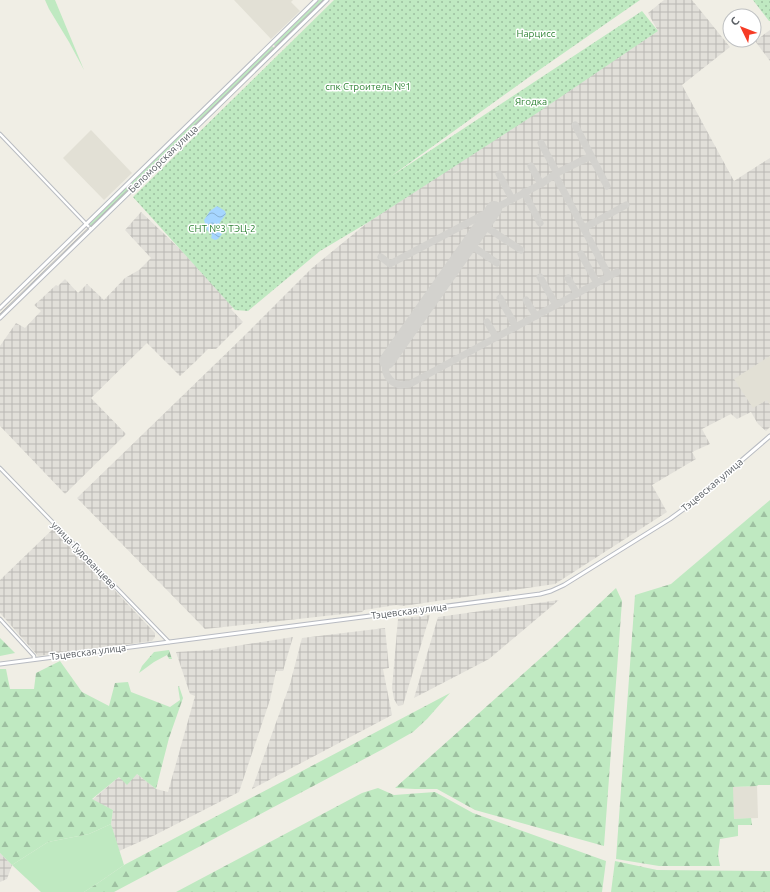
<svg xmlns="http://www.w3.org/2000/svg" width="770" height="892" font-family="Ubuntu,sans-serif">
	<style>
		.industrial { fill: url(#industrial-grid) }
		.education { fill: #e2e0d5 }
		.green { fill: #bfe9c1 }
		.forest { fill: url(#forest-firs) }
		.garden { fill: url(#garden-dots) }
		.water { fill: url(#water-waves) }
		.lines { fill: none; stroke-linecap: round; stroke-linejoin: round }
		.taxiway { stroke: #d3d2ce; stroke-width: 7 }
		.runway { stroke: #d3d2ce; stroke-width: 16 }
		.tertiary-casing { stroke: #b9bcc1; stroke-width: 4.5 }
		.secondary-casing { stroke: #b8bbc2; stroke-width: 5 }
		.tertiary { stroke: #fff; stroke-width: 2.5 }
		.secondary { stroke: #fff; stroke-width: 3 }
		.tram { stroke: #b6b7b7; stroke-width: 1 }
		.labels { text-anchor: middle; dominant-baseline: central; stroke-width: 3; stroke-linejoin: round; paint-order: stroke }
		.park-label { font-size: 10px; fill: #2e8334; stroke: #fff }
		.street-label { font-size: 10px; fill: #5c6166; stroke: #fff }
	</style>
	<defs>
		<pattern id="industrial-grid" width="8" height="8" patternUnits="userSpaceOnUse"><rect width="8" height="8" fill="#e1dfd9"/><path d="M0 4h8M4 0v8" fill="none" stroke="#bab8b4"/></pattern>
		<pattern id="forest-firs" width="22" height="20" patternUnits="userSpaceOnUse"><rect width="22" height="20" fill="#bfe9c1"/><path d="M5 1l3.5 6h-7zM16 11l3.5 6h-7z" fill="#9ec0a1"/></pattern>
		<pattern id="garden-dots" width="8" height="8" patternUnits="userSpaceOnUse"><rect width="8" height="8" fill="#bfe9c1"/><path d="M2 2h.1M6 6h.1" fill="none" stroke="#9ec0a1" stroke-width="1.8" stroke-linecap="round"/></pattern>
		<pattern id="water-waves" width="16" height="10" patternUnits="userSpaceOnUse"><rect width="16" height="10" fill="#a6d6ff"/><path d="M0 5q4-4 8 0t8 0" fill="none" stroke="#8ab1d2"/></pattern>
	</defs>
	<rect width="100%" height="100%" fill="#f0eee5"/>
	<g class="industrial">
		<polygon points="664,0 692,0 730,47 682,85 734,181 770,158 770,427 766,431 758,424 751,412 737,419 731,414 702,429 710,444 692,452 696,459 652,485 667,512 555,584 403,606 396,605 364,610 362,612 205,629 77,498 243,337 312,268 367,223 658,31 648,13"/>
		<polygon points="770,30 770,61 755,41"/>
		<polygon points="141,212 181,250 233,307 231,309 243,322 216,349 208,349 195,362 180,376 147,343 91,398 126,434 65,494 0,426 0,346 16,323 25,328 41,311 34,305 40,300 56,285 58,286 65,279 78,293 87,284 104,300 125,278 139,270 151,258 125,230"/>
		<polygon points="55,527 155,633 155,637 152,641 38,656 0,613 0,580"/>
		<polygon points="559,600 489,659 414,698 438,617"/>
		<polygon points="430,615 403,705 398,706 394,699 392,688 398,619"/>
		<polygon points="385,628 389,668 383,669 392,715 252,789 290,684 302,638"/>
		<polygon points="293,637 283,671 276,671 270,700 239,792 155,835 119,851 111,824 113,810 92,800 119,777 137,774 156,789 168,792 195,696 190,694 176,652 211,650"/>
		<polygon points="0,853 12,865 7,879 0,882"/>
	</g>
	<g class="education">
		<polygon points="234,0 293,0 291,2 300,11 271,39"/>
		<polygon points="91,130 132,173 104,200 63,158"/>
		<polygon points="770,356 770,405 767,400 753,408 734,379"/>
		<polygon points="757,786 758,818 734,819 732,787"/>
	</g>
	<g class="green">
		<polygon points="45,0 55,0 84,70 69,42 49,9"/>
		<polygon points="319,0 325,0 276,47 273,44"/>
		<polygon points="271,45 275,49 91,227 87,224"/>
		<polygon points="111,824 124,865 98,883 84,892 41,892 12,865 48,842 89,834"/>
	</g>
	<g class="forest">
		<polygon points="770,500 770,785 758,785 757,786 733,787 734,819 751,818 752,825 738,825 738,836 720,839 718,855 720,866 659,866 616,859 635,595 671,584"/>
		<polygon points="616,588 622,601 604,846 475,810 437,789 415,789 395,788 552,648"/>
		<polygon points="0,638 15,653 0,656"/>
		<polygon points="169,650 172,659 169,659 167,655 154,662 139,673 142,666 154,652"/>
		<polygon points="60,661 82,692 109,706 115,683 128,682 131,692 170,707 180,700 178,687 179,686 183,698 169,738 156,789 137,774 127,785 119,777 92,799 113,810 111,824 89,834 48,842 12,865 0,853 0,669 6,669 10,689 34,689 36,673"/>
		<polygon points="450,693 427,719 413,732 383,749 114,892 84,892 98,883 124,865"/>
		<polygon points="378,788 394,795 435,792 473,813 606,861 602,892 176,892 362,793"/>
		<polygon points="615,861 657,870 770,871 770,892 611,892"/>
	</g>
	<g class="garden">
		<polygon points="334,0 640,0 532,75 390,177 642,11 658,31 537,113 367,223 320,251 248,311 235,310 133,197"/>
		<polygon points="753,0 770,0 770,21 769,21"/>
	</g>
	<path class="water" d="M217,206L225,211L226,214C221,222 215,225 222,234L218,239L215,240L211,238L212,235L207,230L204,220L210,211Z"/>
	<g class="lines">
		<g class="taxiway">
			<polyline points="575,125 607,186"/>
			<polyline points="541,143 557,173"/>
			<polyline points="531,166 541,184"/>
			<polyline points="499,174 512,199"/>
			<polyline points="555,175 609,276"/>
			<polyline points="524,192 540,223"/>
			<polyline points="483,225 521,250"/>
			<polyline points="584,228 626,205"/>
			<polyline points="469,244 497,263"/>
			<polyline points="581,254 597,283"/>
			<polyline points="381,257 390,264 541,184 557,173 591,156"/>
			<polyline points="540,277 556,305"/>
			<polyline points="568,278 577,294"/>
			<polyline points="500,298 516,327"/>
			<polyline points="526,300 536,316"/>
			<polyline points="487,322 496,337"/>
			<path d="M387,361C382,371 389,383 400,385C403,385 407,384 410,384L617,272"/>
		</g>
		<polyline class="runway" points="387,361 494,209"/>
		<g class="tertiary-casing">
			<g id="tertiary">
				<polyline points="0,134 91,229"/>
				<polyline points="0,468 169,642"/>
				<polyline points="0,619 34,656 34,659"/>
			</g>
		</g>
		<g class="secondary-casing">
			<g id="secondary">
				<polyline points="0,308 316,0"/>
				<polyline points="0,318 327,0"/>
				<polyline points="0,664 540,594 551,591 564,585 670,519 692,503 770,436"/>
			</g>
		</g>
		<use href="#tertiary" class="tertiary"/>
		<use href="#secondary" class="secondary"/>
		<polyline class="tram" points="0,314 323,0"/>
	</g>
	<g class="labels">
		<g class="park-label">
			<text x="536" y="33">Нарцисс</text>
			<text x="368" y="86">спк Строитель №1</text>
			<text x="531" y="101">Ягодка</text>
			<text x="222" y="228">СНТ №3 ТЭЦ-2</text>
		</g>
		<g class="street-label">
			<text transform="translate(163 159) rotate(-44)">Беломорская улица</text>
			<text transform="translate(712 485) rotate(-40)">Тэцевская улица</text>
			<text transform="translate(84 555) rotate(46)">улица Гудованцева</text>
			<text transform="translate(409 611) rotate(-7)">Тэцевская улица</text>
			<text transform="translate(88 652) rotate(-7)">Тэцевская улица</text>
		</g>
	</g>
	<g transform="translate(742 28) rotate(313)"><circle r="19" fill="#ffffff" stroke="#bec0c2"/>
	<path d="M0-3L7 15L0 10L-7 15Z" fill="#f63b25"/>
	<text y="-6" font-size="11" font-weight="bold" text-anchor="middle" fill="#5c6166">С</text>
	</g>
</svg>
